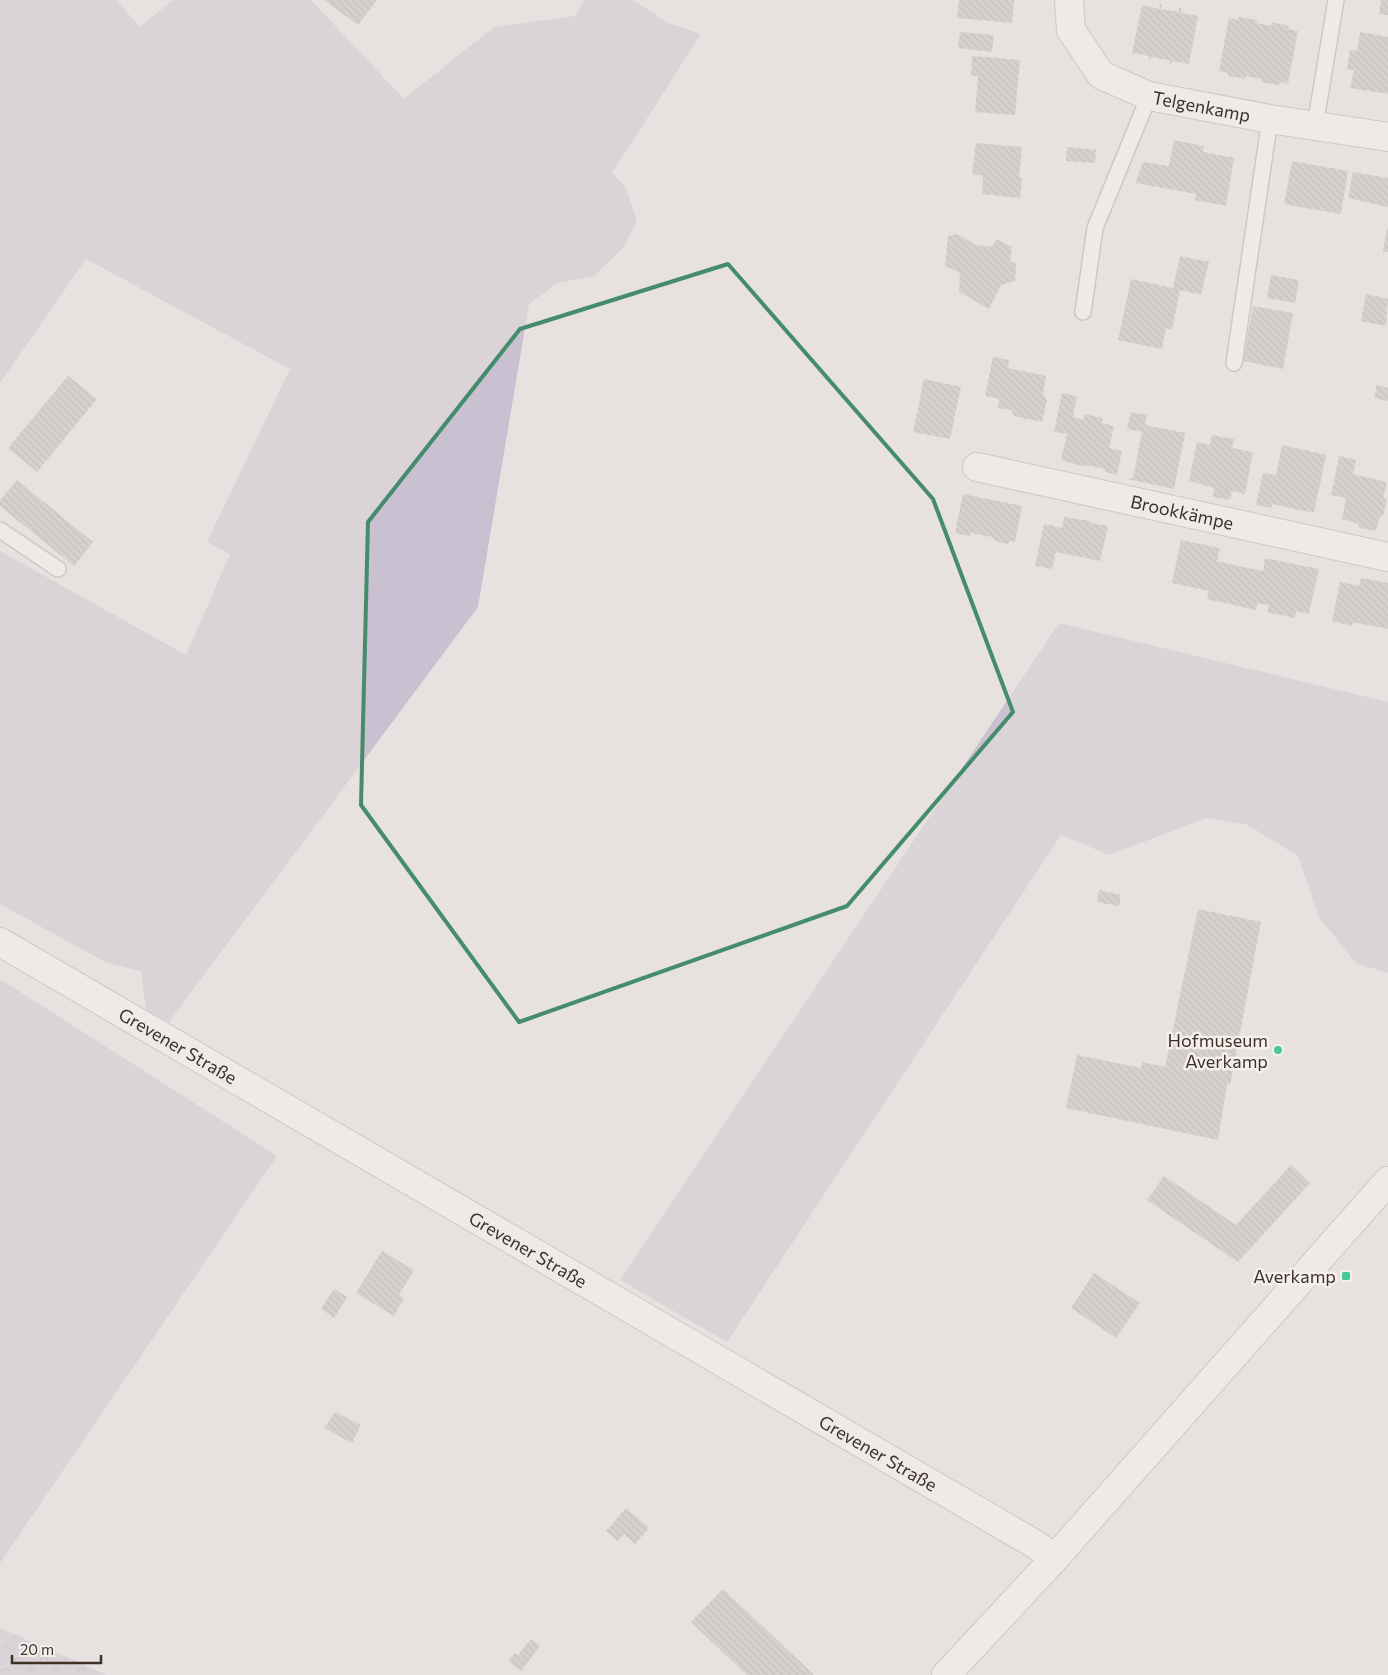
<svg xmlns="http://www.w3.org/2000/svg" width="1388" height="1675" font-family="Commissioner,sans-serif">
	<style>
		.green { fill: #c9c0d1 }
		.forest { fill: url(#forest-crowns) }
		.building { fill: url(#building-back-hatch) }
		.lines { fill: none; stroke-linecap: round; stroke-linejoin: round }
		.service-casing { stroke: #b1a9a4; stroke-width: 18 }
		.minor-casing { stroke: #b1a9a4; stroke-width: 30 }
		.tertiary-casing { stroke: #b1a9a4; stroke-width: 30 }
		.service { stroke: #f6f3f1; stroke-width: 15 }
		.minor { stroke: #f6f3f1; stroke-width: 28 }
		.tertiary { stroke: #f6f3f1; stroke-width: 28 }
		.marked { fill: none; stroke: #448c6b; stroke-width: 4; stroke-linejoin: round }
		.poi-dot { fill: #48c898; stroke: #f5f0ee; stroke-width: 2 }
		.labels { text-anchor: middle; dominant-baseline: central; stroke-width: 5; stroke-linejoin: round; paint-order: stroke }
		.street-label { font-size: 18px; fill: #3e3128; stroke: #f5f0ee }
		.poi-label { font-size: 18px; fill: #3e3128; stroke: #f5f0ee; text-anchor: end }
	</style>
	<defs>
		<pattern id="forest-crowns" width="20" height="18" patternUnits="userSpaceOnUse" patternTransform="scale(1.25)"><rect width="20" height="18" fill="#c9c0d1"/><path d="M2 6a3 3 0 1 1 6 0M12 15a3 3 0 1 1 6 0" fill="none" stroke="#aea5b3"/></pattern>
		<pattern id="building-back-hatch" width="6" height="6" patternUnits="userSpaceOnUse" patternTransform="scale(1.25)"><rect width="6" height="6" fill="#c4bcb6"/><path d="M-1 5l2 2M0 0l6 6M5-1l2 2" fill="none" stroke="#a19994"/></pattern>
	</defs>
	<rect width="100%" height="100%" fill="#e7e2df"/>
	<g class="green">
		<polygon points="0,0 116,0 140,27 173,0 311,0 404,99 494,27 575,16 584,0 633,0 668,23 701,34 612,173 625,186 637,221 623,248 594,276 558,283 529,304 478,607 169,1022 146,1010 141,971 105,962 0,904 0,551 186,655 230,554 207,542 290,369 86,259 0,383"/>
		<polygon points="1059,623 1388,702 1388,973 1356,963 1319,917 1298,856 1248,825 1206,818 1109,855 1061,835 727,1342 620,1280"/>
		<polygon points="0,979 277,1156 0,1563"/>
	</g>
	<polygon class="forest" points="0,1628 107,1675 0,1675"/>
	<g class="building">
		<polygon points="324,0 377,0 358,25"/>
		<polygon points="959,0 1014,0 1012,23 957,18"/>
		<polygon points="1381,0 1388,0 1388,15 1379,14"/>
		<polygon points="1160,4 1162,5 1161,9 1179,12 1179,8 1182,8 1181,13 1198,16 1189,64 1172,61 1171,64 1169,64 1170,60 1151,57 1151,60 1149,60 1149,56 1132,53 1142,5 1159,9"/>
		<polygon points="1239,17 1257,20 1256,23 1271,26 1272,22 1289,26 1288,29 1298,31 1288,84 1280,82 1279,85 1261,82 1262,79 1246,76 1246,79 1228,76 1228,73 1219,71 1229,18 1238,20"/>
		<polygon points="960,32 994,35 992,52 958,48"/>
		<polygon points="1360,32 1388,37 1388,94 1350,88 1354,70 1347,69 1350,50 1357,51"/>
		<polygon points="972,56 1020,60 1015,115 975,112 978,76 971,76"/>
		<polygon points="1174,140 1204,146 1203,152 1234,158 1226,206 1195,200 1196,194 1135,183 1143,162 1169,166"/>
		<polygon points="976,143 1022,147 1019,177 1022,177 1020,198 982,194 983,176 972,174"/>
		<polygon points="1067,147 1096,150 1095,163 1066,161"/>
		<polygon points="1292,161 1348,171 1341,214 1284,204"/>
		<polygon points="1353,172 1388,178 1388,207 1348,198"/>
		<polygon points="1387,228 1388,228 1388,252 1383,252"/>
		<polygon points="957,234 976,245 992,247 996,239 1012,247 1010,261 1016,264 1015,281 1001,285 989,309 959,292 960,273 945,266 948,236"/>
		<polygon points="1180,256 1209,262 1201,295 1180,290 1172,330 1166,328 1162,349 1118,340 1131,279 1173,288"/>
		<polygon points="1271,275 1299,280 1295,303 1267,298"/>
		<polygon points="1366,294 1388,299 1386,326 1361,321"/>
		<polygon points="1253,306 1293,313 1283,369 1243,361"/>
		<polygon points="993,357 1009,360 1008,368 1046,376 1043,394 1047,400 1042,422 1014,416 1011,410 998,408 999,399 985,396"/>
		<polygon points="68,376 97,399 37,472 8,448"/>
		<polygon points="924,379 961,387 950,439 913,432"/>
		<polygon points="1377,385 1388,388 1388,401 1374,398"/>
		<polygon points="1062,393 1077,396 1073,417 1083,420 1084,414 1103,418 1102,423 1114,426 1109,448 1122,451 1117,475 1105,472 1105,469 1087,465 1086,467 1061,460 1067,434 1054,432"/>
		<polygon points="1131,412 1147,415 1145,425 1185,433 1174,489 1128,479 1133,478 1142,432 1127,429"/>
		<polygon points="1212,435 1234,439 1232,448 1253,452 1245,494 1232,491 1230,500 1213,497 1214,488 1189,481 1197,442 1210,445"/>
		<polygon points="1282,445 1326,455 1314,513 1272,504 1271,508 1256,505 1263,473 1276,475"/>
		<polygon points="1339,456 1356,460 1353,474 1387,482 1383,498 1387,498 1383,516 1380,516 1376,531 1360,528 1357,523 1342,519 1346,498 1331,495"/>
		<polygon points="17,480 93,542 74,566 0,506 0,500"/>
		<polygon points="963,494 1022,506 1015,542 1011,541 1007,544 995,541 992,537 971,533 970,536 955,533"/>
		<polygon points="1064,517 1090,521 1091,523 1108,526 1100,561 1056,552 1052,569 1035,566 1044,524 1062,528"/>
		<polygon points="1181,540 1220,548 1217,561 1234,565 1263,571 1265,558 1319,569 1309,614 1296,611 1295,618 1267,612 1269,605 1257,603 1256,610 1207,599 1209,591 1172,583"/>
		<polygon points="1361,578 1388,583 1388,629 1353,622 1352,626 1332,621 1340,582 1359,586"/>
		<polygon points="1099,890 1121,895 1119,906 1097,902"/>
		<polygon points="1198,909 1261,922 1230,1085 1227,1084 1218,1140 1066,1108 1077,1055 1141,1068 1142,1062 1165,1067"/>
		<polygon points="1291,1165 1310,1183 1238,1262 1147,1200 1164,1176 1236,1225"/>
		<polygon points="382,1251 414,1270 399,1295 404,1298 394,1316 356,1293"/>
		<polygon points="1094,1273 1140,1303 1116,1338 1071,1308"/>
		<polygon points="334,1289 347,1297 334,1318 321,1309"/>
		<polygon points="335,1412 361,1425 352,1443 324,1428"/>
		<polygon points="626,1508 649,1528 635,1544 624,1534 618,1541 606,1531"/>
		<polygon points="723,1589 814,1675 747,1675 691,1622"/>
		<polygon points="531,1639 540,1646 521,1671 508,1661 515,1653 518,1655"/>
	</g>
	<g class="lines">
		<g class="service-casing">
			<g id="service">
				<polyline points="1315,126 1336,0"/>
				<polyline points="1083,312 1095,228 1149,96"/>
				<polyline points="1234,363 1270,119"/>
				<polyline points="0,530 58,569"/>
			</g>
		</g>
		<g class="minor-casing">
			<g id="minor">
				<path id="s1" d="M1069,0L1071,30L1101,75L1149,96L1270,119L1388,137"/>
				<path id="s2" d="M977,467L1388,557"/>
				<path id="s3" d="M0,942L1033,1543L1055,1558"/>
			</g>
		</g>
		<g class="tertiary-casing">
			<polyline id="tertiary" points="946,1675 1055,1558 1388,1181"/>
		</g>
		<use href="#service" class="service"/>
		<use href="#minor" class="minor"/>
		<use href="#tertiary" class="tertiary"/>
	</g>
	<path d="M0 0H1388V1675H0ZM728,264L933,499L1013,712L847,906L519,1022L361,805L368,522L520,329Z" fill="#e7e2df" fill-opacity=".55" fill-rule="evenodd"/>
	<path class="marked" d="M728,264L933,499L1013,712L847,906L519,1022L361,805L368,522L520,329Z"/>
	<g class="poi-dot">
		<circle cx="1278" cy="1050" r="5"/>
		<rect x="1341" y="1271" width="10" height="10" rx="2.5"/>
	</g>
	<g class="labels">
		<g class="street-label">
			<text stroke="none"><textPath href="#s1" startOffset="190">Telgenkamp</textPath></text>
			<text stroke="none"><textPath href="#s2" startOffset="210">Brookkämpe</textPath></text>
			<text stroke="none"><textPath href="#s3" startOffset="206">Grevener Straße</textPath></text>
			<text stroke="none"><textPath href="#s3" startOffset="611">Grevener Straße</textPath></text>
			<text stroke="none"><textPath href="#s3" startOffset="1016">Grevener Straße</textPath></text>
		</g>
		<g class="poi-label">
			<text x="1268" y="1040">Hofmuseum<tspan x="1268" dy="21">Averkamp</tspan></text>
			<text x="1336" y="1276">Averkamp</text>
		</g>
	</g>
	<path d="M12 1655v8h89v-8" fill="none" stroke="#3e3128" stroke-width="2.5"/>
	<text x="20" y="1655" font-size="15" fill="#3e3128" stroke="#f5f0ee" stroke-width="4" paint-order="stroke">20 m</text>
</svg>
